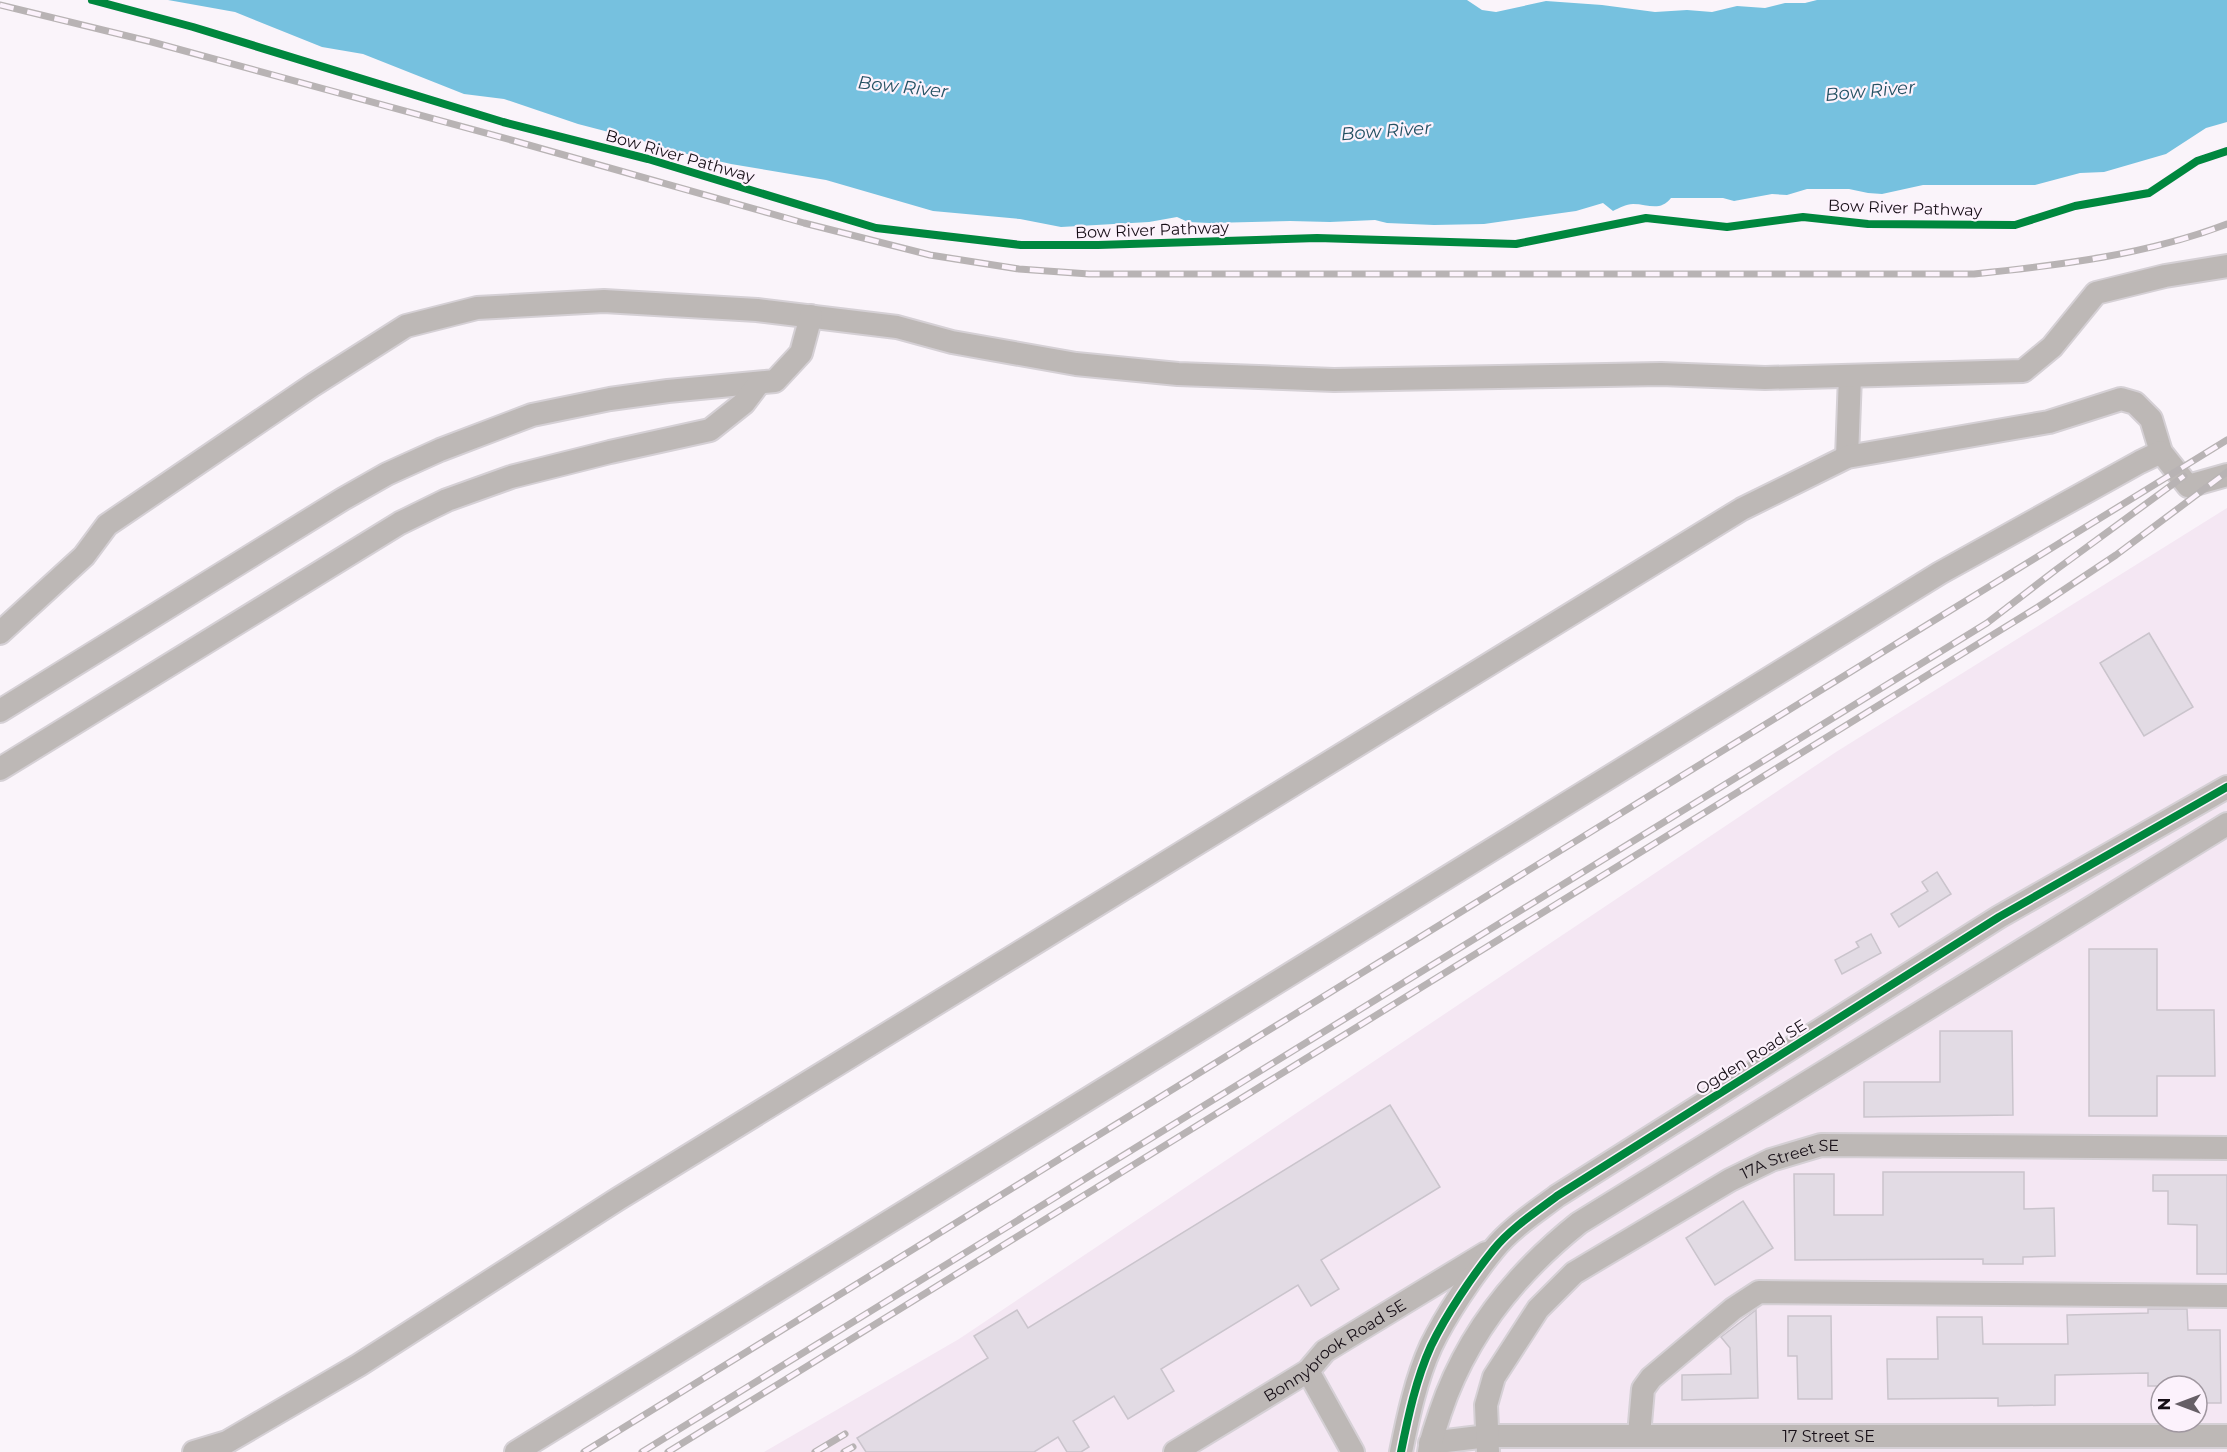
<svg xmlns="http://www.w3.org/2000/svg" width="2227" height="1452" font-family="Montserrat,sans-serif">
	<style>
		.industrial { fill: #f4e7f3; fill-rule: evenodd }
		.water { fill: #76c1df }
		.building { fill: #e2dbe4; stroke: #cac4cc; stroke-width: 1.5 }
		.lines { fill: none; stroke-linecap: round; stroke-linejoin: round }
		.minor-casing { stroke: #d5d0d5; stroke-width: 26 }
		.minor { stroke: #bdb8b6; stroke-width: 22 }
		.rail-casing { stroke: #b8b3b4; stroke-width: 7 }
		.rail { stroke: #fcf2fc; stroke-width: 4.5; stroke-dasharray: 14; stroke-linecap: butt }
		.cycleway-casing { stroke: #fcf2fc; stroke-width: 11 }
		.cycleway { stroke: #00873e; stroke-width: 8 }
		.labels { text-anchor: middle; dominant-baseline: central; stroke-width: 4.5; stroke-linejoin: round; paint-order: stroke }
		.street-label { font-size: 16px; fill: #170f17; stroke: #fcf2fc }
		.water-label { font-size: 18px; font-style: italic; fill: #245163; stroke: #fcf2fc }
	</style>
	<rect width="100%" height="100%" fill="#faf4fa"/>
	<path class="industrial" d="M2227,508V1452H764L959,1339L1836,752ZM2161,1386H2197V1422H2161Z"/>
	<path class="water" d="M168,0H1467L1482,10L1496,12L1546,1L1602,5L1655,12L1687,10L1712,12L1737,6L1765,8L1785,3H1805L1817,0H2227V122L2206,128L2166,154L2104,172L2080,173L2035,185H1923L1882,194L1868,193L1849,189H1807L1787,195L1772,194L1734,201L1723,198H1671C1660,212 1648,204 1633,204C1626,204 1619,208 1613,211L1603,203L1576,211L1484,224L1434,225L1387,223L1375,220L1330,222L1290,221L1210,223L1188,222L1177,217L1149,222L1061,227L1020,219L933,211L826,180L731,164L674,151L651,143L578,124L504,99L464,94L363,54L322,47L235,12Z"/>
	<g class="building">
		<polygon points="2149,633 2193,707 2144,736 2100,663"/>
		<polygon points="1937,872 1951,894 1899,927 1891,914 1928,891 1922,882"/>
		<polygon points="1871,934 1881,953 1842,974 1835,960 1859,947 1856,942"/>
		<polygon points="2089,949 2157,949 2157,1010 2214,1010 2215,1076 2157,1076 2157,1116 2089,1116"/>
		<polygon points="1940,1031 2012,1031 2013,1115 1864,1117 1864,1082 1940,1082"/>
		<polygon points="1390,1105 1440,1187 1321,1260 1339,1289 1311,1306 1298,1285 1161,1369 1174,1391 1128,1419 1114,1396 1073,1421 1089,1447 1081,1452 1067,1452 1058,1437 1034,1452 866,1452 857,1438 988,1358 974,1336 1017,1310 1028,1328"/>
		<polygon points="1883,1172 2024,1172 2024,1209 2054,1208 2055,1256 2023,1257 2023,1264 1983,1264 1983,1259 1795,1260 1794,1174 1834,1174 1834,1215 1883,1215"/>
		<polygon points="2153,1175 2227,1175 2227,1274 2197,1274 2197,1225 2168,1224 2168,1191 2153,1191"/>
		<polygon points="1743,1201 1773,1248 1715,1285 1686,1238"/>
		<polygon points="2148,1309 2187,1309 2188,1330 2220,1330 2221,1403 2199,1403 2198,1386 2148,1386 2148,1373 2055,1375 2055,1405 1998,1406 1998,1398 1888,1399 1887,1359 1938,1359 1937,1317 1982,1317 1983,1344 2068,1344 2067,1315 2148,1313"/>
		<polygon points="1756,1310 1758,1398 1682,1400 1682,1375 1731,1374 1730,1348 1721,1337"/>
		<polygon points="1788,1316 1831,1316 1832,1399 1798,1399 1797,1356 1788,1356"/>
	</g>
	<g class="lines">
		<g class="minor-casing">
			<g id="minor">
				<polyline points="1847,457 1850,376"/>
				<polyline points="0,633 84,556 107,525 313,385 406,326 477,308 604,301 757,310 897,327 952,342 1076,364 1178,374 1334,380 1661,374 1765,378 2023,371 2052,347 2096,293 2165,276 2227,266"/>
				<polyline points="0,711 343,499 387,474 440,450 532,415 610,399 668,391 775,381 801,353 811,316"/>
				<polyline points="0,769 400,523 447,500 511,477 610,452 710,430 744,403 759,383"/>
				<polyline points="1308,1371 1353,1452"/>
				<polyline points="1639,1435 1643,1389 1651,1378 1733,1309 1759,1292 2227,1296"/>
				<path id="s1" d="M1430,1443L1488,1436H2227"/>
				<polyline points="194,1452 227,1442 359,1365 618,1199 1742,509 1847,457 2049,422 2121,399 2135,403 2151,419 2161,452 2188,486 2227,475"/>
				<polyline points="516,1452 1940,573 2140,462 2161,452"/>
				<path id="s2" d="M1175,1452L1308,1371L1325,1351L1486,1253"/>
				<path d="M1401,1452C1408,1417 1416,1379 1431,1346C1446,1315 1472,1276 1494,1249C1511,1228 1536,1212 1557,1196L1999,917L2227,787"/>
				<path d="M1429,1452C1431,1438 1436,1426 1440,1413C1466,1335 1516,1273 1579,1223L2227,824"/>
				<path id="s3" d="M1488,1452L1486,1405L1494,1377L1538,1309L1574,1273L1730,1180L1771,1160L1821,1145L2227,1148"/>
			</g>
		</g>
		<use href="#minor" class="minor"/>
		<g class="rail-casing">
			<g id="rail">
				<path d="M0,5L152,42L511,140L804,223L930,255L1019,269L1089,274H1974C2060,265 2146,255 2227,224"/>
				<polyline points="584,1452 2227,440"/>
				<polyline points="642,1452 1987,623 2057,569 2184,476"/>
				<polyline points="668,1452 2038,607 2116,555 2227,472"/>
				<polyline points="815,1452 845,1434"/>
				<polyline points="844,1452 853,1447"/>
			</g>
		</g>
		<use href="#rail" class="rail"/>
		<g class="cycleway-casing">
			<g id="cycleway">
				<polyline points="92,0 193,27 503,122 648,159 876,228 1021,245 1098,245 1317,238 1516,244 1646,218 1727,227 1803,217 1868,224 2015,225 2075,206 2149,193 2197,161 2227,151"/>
				<path d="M1401,1452C1408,1417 1416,1379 1431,1346C1446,1315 1472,1276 1494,1249C1511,1228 1536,1212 1557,1196L1999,917L2227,787"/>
			</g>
		</g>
		<use href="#cycleway" class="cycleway"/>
	</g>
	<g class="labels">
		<g class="street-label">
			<text transform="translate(680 156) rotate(16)">Bow River Pathway</text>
			<text transform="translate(1905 208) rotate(2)">Bow River Pathway</text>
			<text transform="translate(1152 230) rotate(-2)">Bow River Pathway</text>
			<text transform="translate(1751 1057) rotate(-32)">Ogden Road SE</text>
			<text stroke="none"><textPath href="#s3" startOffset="454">17A Street SE</textPath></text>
			<text stroke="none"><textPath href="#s2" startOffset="190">Bonnybrook Road SE</textPath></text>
			<text stroke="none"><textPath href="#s1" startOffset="399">17 Street SE</textPath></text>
		</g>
		<g class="water-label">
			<text transform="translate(903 87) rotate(6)">Bow River</text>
			<text transform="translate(1870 91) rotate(-5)">Bow River</text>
			<text transform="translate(1386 131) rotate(-4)">Bow River</text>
		</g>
	</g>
	<g transform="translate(2179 1404) rotate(270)"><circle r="28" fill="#fcf2fc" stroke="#a097a0" stroke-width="1.5"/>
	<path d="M0-4.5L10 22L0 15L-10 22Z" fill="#665f66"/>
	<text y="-9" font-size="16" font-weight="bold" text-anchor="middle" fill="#170f17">N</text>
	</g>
</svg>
